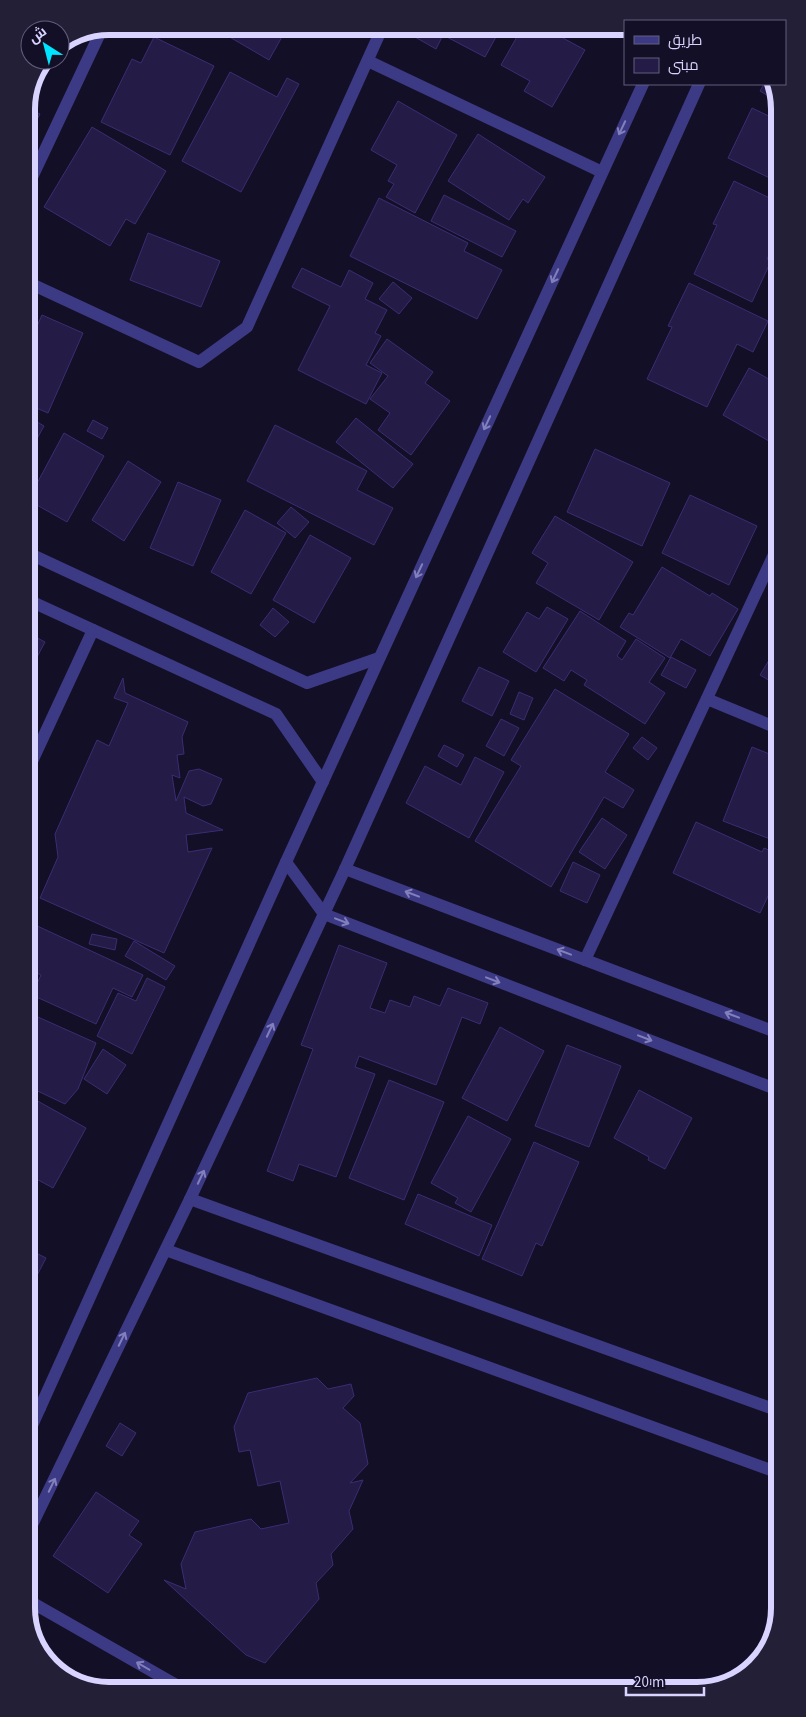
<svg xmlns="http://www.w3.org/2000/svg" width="806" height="1717" font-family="'Source Sans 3',Cairo,sans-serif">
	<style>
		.building { fill: #241b47; stroke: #3b2d73 }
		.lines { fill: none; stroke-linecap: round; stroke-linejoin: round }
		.minor { stroke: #3d3a85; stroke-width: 12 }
		.tertiary { stroke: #3d3a85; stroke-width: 12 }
		.oneway { stroke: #837fbc }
		.rim { fill: none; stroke: #d9d4ff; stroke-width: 6 }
	</style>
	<rect width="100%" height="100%" fill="#130f26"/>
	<g class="building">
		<polygon points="225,26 288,26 269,60 221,32"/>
		<polygon points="421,26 502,26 485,57 443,35 436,49 415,37"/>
		<polygon points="523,26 570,26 563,38 585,50 552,107 524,91 530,81 501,65"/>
		<polygon points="154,37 214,66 170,155 101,122 132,59 141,63"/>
		<polygon points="230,72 277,97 287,78 299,84 241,192 182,161"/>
		<polygon points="764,84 775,84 775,100 760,91"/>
		<polygon points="398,101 457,135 415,213 386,197 394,184 388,181 397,165 371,150"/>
		<polygon points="26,107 40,114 27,138"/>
		<polygon points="752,108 775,119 776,181 728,158"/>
		<polygon points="92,127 166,171 135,224 126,219 110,246 44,207"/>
		<polygon points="478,134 545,177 528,203 523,199 509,220 448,181"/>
		<polygon points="734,181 776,201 776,242 767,259 771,261 752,302 694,274 717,225 713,224"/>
		<polygon points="444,195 516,231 502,257 431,221"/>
		<polygon points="379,198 468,243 464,251 502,270 477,319 350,256"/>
		<polygon points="148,233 220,261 201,307 130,280"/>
		<polygon points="302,268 341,287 349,270 373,283 365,299 387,310 375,333 381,336 366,365 382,373 366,404 298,370 330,306 292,287"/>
		<polygon points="393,282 412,298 399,314 379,299"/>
		<polygon points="689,283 768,321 753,352 737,344 707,407 647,379 672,327 668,326"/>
		<polygon points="42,315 83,333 48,413 27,404 27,348"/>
		<polygon points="387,339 433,372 425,383 450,401 411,455 378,430 390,413 370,399 388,376 370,363"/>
		<polygon points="749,368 776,383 776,445 723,415"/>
		<polygon points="27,416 44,426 27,457"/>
		<polygon points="356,418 413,464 393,488 336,442"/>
		<polygon points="93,420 108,428 102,439 87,431"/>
		<polygon points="275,425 367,471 357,490 393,508 374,545 247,481"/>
		<polygon points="64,433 104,456 67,522 28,500"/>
		<polygon points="595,449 670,483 642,546 567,512"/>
		<polygon points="128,461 161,482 124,541 92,520"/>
		<polygon points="178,482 221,500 193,566 150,548"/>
		<polygon points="690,495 757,526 729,585 662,553"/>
		<polygon points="291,507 309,522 295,538 277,523"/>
		<polygon points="245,510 286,533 251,594 211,572"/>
		<polygon points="555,516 633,562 599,620 536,583 548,563 532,553"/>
		<polygon points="310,535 351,558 314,623 273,600"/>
		<polygon points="662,567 710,596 712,593 738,609 710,656 681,639 670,658 620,627 629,613 633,615"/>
		<polygon points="547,607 568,619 536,672 503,652 527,612 539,619"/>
		<polygon points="273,608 289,622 275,637 260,625"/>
		<polygon points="580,611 626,641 617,656 622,660 636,639 665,658 649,682 665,693 645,724 584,685 587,680 571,670 564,681 543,668"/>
		<polygon points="28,633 45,642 28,674"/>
		<polygon points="777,647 777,685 760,675"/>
		<polygon points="671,657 696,670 686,688 661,675"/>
		<polygon points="479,667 509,681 492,716 462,701"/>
		<polygon points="123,678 125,693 188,722 182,737 184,754 177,755 180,778 172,775 176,801 189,771 199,769 222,779 211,804 203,806 184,797 186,813 223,830 186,835 188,852 212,848 164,953 40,898 58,857 55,834 97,740 109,746 128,703 114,698"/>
		<polygon points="555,689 629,734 605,772 634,790 623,808 604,797 551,887 475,841 521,766 511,760"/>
		<polygon points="519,692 533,698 524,720 510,714"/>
		<polygon points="501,719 519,728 504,756 486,746"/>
		<polygon points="642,737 657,748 648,760 633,748"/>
		<polygon points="444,745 464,755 457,767 438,756"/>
		<polygon points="752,747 777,757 778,842 723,821"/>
		<polygon points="475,757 504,772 469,838 406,803 425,766 461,785"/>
		<polygon points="602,818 627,835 605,869 579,852"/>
		<polygon points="696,822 762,852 764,848 778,854 778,875 760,913 673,873"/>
		<polygon points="573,862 600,875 587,903 560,891"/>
		<polygon points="778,911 778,933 769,929"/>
		<polygon points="33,924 143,975 132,997 113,988 96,1024 32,995 41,975 29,969 29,934"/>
		<polygon points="92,934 117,939 115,950 89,944"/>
		<polygon points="134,941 175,966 166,980 125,956"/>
		<polygon points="339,945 387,963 370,1008 385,1013 390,1000 410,1007 414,996 440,1006 448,988 488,1003 480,1024 462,1017 436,1085 359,1056 355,1067 375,1074 336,1177 299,1164 293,1181 267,1171 313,1049 301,1045"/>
		<polygon points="147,978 165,987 132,1054 97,1036 118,993 136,1001"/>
		<polygon points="29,1013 96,1043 78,1089 65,1104 29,1087"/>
		<polygon points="500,1027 544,1051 507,1121 462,1098"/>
		<polygon points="567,1045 621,1066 589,1147 535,1126"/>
		<polygon points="103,1049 126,1065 107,1094 84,1079"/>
		<polygon points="389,1080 444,1102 404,1200 349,1178"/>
		<polygon points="639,1090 692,1118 665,1169 648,1160 649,1157 614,1138"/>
		<polygon points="34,1099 86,1128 53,1188 29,1175 29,1107"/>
		<polygon points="468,1116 511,1139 471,1212 455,1203 458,1198 431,1183"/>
		<polygon points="534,1142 579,1162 542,1246 536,1243 522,1276 482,1259"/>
		<polygon points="418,1194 492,1225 479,1256 405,1224"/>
		<polygon points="30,1250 46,1258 30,1289"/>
		<polygon points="317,1378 328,1389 351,1384 354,1396 343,1408 360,1423 368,1464 350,1483 363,1480 349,1511 353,1529 331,1554 333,1565 316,1583 319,1599 265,1663 246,1655 164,1580 186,1589 181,1564 195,1532 251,1519 261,1529 289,1523 280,1481 258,1486 250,1450 239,1452 234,1427 248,1393"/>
		<polygon points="120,1423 136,1433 122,1456 106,1446"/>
		<polygon points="96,1492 139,1521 129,1535 142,1544 108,1593 53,1556"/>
	</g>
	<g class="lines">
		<g class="minor">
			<polyline points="368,61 602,172"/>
			<polyline points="27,188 102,29"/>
			<polyline points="27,282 199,362 247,327 383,26"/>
			<polyline points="28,553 307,683 379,658"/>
			<polyline points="28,600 276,714 323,782"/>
			<polyline points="707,699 777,728"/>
			<polyline points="28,770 93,630"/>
			<polyline points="585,960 777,548"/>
			<polyline points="30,1403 40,1408"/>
		</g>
		<g class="tertiary">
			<polyline points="286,862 324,914 778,1090"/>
			<polyline points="345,869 778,1033"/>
			<polyline points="190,1199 779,1411"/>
			<polyline points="166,1250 779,1473"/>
			<polyline points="30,1430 286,862 643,84"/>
			<polyline points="30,1529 190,1199 345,869 699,84"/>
			<polyline points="31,1602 185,1690"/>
		</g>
	</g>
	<defs><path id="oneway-shaft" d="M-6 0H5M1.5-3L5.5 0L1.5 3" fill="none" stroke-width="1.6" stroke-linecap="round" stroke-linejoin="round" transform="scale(1.25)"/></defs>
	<g class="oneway">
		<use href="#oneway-shaft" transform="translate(622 128) rotate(115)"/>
		<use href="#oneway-shaft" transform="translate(555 276) rotate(115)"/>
		<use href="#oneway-shaft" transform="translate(487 423) rotate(115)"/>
		<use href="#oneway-shaft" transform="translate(419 571) rotate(115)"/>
		<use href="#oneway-shaft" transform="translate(412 894) rotate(-159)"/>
		<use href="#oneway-shaft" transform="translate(342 921) rotate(21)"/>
		<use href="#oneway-shaft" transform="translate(564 952) rotate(-159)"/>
		<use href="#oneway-shaft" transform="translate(493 980) rotate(21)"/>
		<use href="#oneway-shaft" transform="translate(732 1015) rotate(-159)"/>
		<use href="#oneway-shaft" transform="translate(270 1030) rotate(-65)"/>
		<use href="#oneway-shaft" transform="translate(645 1038) rotate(21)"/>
		<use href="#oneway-shaft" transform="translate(201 1177) rotate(-65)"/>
		<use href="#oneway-shaft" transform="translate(122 1339) rotate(-64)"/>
		<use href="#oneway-shaft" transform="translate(52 1485) rotate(-64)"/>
		<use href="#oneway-shaft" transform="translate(143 1666) rotate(-150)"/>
	</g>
	<path d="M0 0H806V1717H0ZM109 35H697A74 74 0 0 1 771 109V1608A74 74 0 0 1 697 1682H109A74 74 0 0 1 35 1608V109A74 74 0 0 1 109 35Z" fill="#231f37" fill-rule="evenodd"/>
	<path class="rim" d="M109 35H697A74 74 0 0 1 771 109V1608A74 74 0 0 1 697 1682H109A74 74 0 0 1 35 1608V109A74 74 0 0 1 109 35Z"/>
	<rect x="624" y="20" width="162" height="65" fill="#130f26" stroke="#625e7d"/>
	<rect x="634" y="36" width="25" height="8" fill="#3d3a85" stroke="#625e7d"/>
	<text x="668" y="45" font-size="15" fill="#d9d4ff">طريق</text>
	<rect x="634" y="58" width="25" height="15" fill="#241b47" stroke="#625e7d"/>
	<text x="668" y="70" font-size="15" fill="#d9d4ff">مبنى</text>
	<g transform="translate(45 45) rotate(324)"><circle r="24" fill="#130f26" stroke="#625e7d"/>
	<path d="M0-4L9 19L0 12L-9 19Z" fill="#00e5ff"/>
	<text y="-8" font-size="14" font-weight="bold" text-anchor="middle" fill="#d9d4ff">ش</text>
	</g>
	<path d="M626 1687v8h78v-8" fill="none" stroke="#d9d4ff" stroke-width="2.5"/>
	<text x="634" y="1687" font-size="15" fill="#d9d4ff" stroke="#130f26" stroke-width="4" paint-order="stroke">20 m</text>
</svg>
